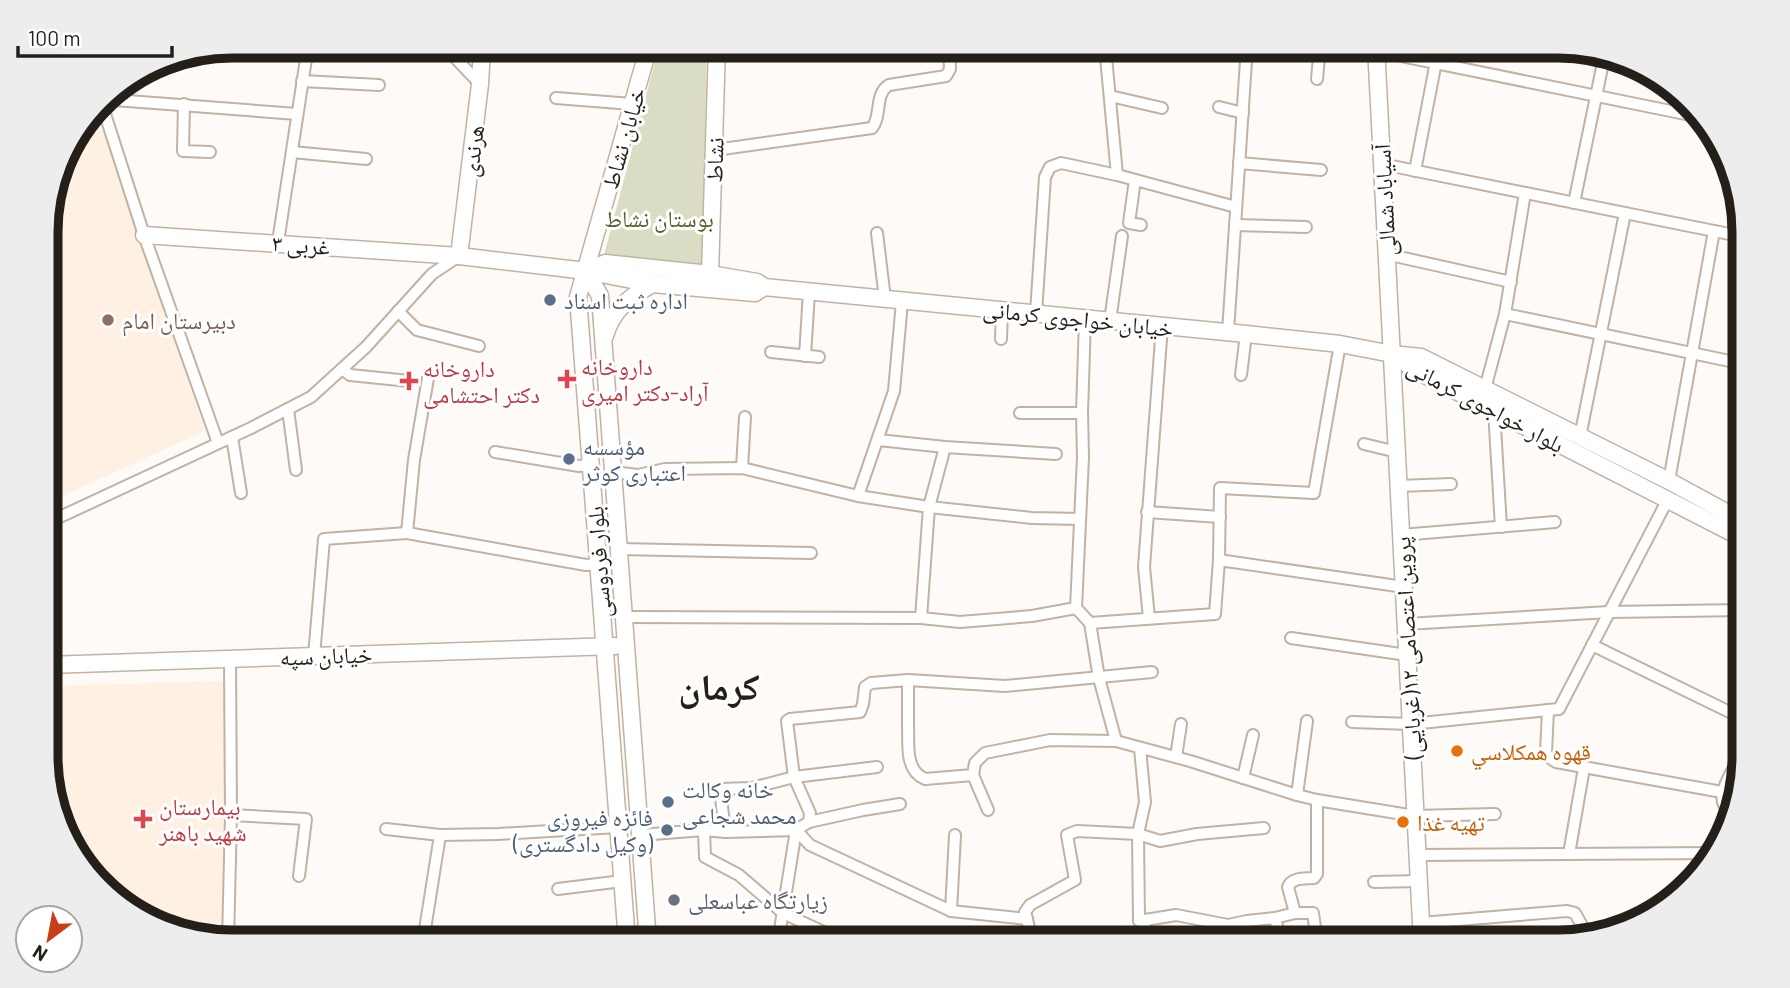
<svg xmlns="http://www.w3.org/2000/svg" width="1790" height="988" font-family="Barlow,'Noto Naskh Arabic',sans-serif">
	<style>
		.built { fill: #fef0e2 }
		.green { fill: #daddc3 }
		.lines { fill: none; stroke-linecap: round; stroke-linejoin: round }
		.street-casing { stroke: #c2b2a2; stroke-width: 14 }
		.secondary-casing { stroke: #c2b2a2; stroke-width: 19 }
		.street { stroke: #fff; stroke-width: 10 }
		.secondary { stroke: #fff; stroke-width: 16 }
		.service-dot { fill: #5c6f8a; stroke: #fff; stroke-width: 2.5 }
		.education-dot { fill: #8d6e63; stroke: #fff; stroke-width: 2.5 }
		.health-dot { fill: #e0444e; stroke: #fff; stroke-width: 2.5 }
		.food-dot { fill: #e8710a; stroke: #fff; stroke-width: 2.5 }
		.worship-dot { fill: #6b7280; stroke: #fff; stroke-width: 2.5 }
		.labels { text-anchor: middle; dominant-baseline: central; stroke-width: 6; stroke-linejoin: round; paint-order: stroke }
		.street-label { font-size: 23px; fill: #251f19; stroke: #fff }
		.park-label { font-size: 23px; fill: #595c25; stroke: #fff }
		.service-label { font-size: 23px; fill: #4e5e75; stroke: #fff; text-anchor: start }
		.education-label { font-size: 23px; fill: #785e54; stroke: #fff; text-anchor: start }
		.health-label { font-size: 23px; fill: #be3a42; stroke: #fff; text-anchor: start }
		.food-label { font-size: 23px; fill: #c56008; stroke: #fff; text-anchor: start }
		.worship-label { font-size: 23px; fill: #5b616d; stroke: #fff; text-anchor: start }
		.town-label { font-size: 37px; font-weight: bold; fill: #251f19; stroke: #fff }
		.rim { fill: none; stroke: #251f19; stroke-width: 9 }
	</style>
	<rect width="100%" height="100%" fill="#fefaf7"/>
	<g class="built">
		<polygon points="94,126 107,133 205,431 47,503 47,208 65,149 74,137"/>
		<polygon points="226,681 221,940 139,918 77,859 47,780 47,686"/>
	</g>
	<polygon class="green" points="659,46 707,46 702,270 603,259"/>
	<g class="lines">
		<g class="street-casing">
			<g id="street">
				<polyline points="317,46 364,51"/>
				<polyline points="444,46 480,84"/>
				<polyline points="1105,46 1117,175"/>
				<polyline points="1352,46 1700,117"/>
				<polyline points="1317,79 1320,46"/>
				<polyline points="302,81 379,85"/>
				<polyline points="1110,96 1162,108"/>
				<polyline points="556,98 632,104"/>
				<polyline points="115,100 297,114"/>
				<polyline points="184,104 183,151 210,152"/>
				<polyline points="1219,107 1243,113"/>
				<polyline points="104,111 144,235 218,443"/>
				<polyline points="88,119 104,111 108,107"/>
				<path d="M715,150L872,128C882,116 874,94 889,85L946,76L950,69L949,46"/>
				<polyline points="292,152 366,159"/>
				<polyline points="1239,163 1321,170"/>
				<polyline points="1382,164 1744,237"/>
				<polyline points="1415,171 1439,46"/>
				<polyline points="1135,180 1129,223 1141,225"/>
				<polyline points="1574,203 1604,58"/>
				<polyline points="1235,225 1306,227"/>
				<polyline points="877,233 885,299"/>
				<polyline points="1739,236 1743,217"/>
				<polyline points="278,242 308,46"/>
				<polyline points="1386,254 1511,282"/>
				<polyline points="398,311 417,330 479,346"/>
				<polyline points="1036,313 1045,177 1050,167 1061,163 1117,175 1236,207"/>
				<polyline points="1505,314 1744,364"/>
				<polyline points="1085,319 1082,413 1083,457 1076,608 1090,623"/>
				<polyline points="1110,321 1122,236"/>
				<polyline points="1228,332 1247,46"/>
				<polyline points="1001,339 1002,310"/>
				<polyline points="771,352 819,357"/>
				<polyline points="805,356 809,292"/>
				<polyline points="342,369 350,375 409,381"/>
				<polyline points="1241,375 1246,334"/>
				<polyline points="428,378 414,460 407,533 586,565 598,564"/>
				<polyline points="1485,389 1505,314 1525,193"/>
				<polyline points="288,409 296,470"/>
				<polyline points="1494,410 1501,527"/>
				<polyline points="1020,413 1082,413"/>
				<polyline points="232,437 241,493"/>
				<polyline points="1580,437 1625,213"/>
				<polyline points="878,440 945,447 1056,454"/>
				<polyline points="1364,444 1397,452"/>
				<polyline points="945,447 929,507 1032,518 1080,519"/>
				<polyline points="495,452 579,466 591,465"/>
				<polyline points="742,468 745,417"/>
				<polyline points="613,472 638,475 665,469 742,468 858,496 929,507 921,618"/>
				<polyline points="1669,481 1714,231"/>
				<polyline points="1398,486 1451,484"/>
				<polyline points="858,496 894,391 902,302"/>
				<polyline points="1147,512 1220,517"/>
				<polyline points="47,523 251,428 311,397 366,347 432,274 459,256"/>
				<polyline points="1401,535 1555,522"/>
				<polyline points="619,549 811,553"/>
				<polyline points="1219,560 1404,587"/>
				<polyline points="624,617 921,618 960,622 1032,616 1076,608"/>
				<polyline points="1149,618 1144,567 1162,326"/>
				<polyline points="1090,623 1215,614 1219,560 1220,488 1314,493 1340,344"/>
				<polyline points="1090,623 1099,678 1116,741"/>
				<polyline points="1406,624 1609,612 1744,610"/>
				<polyline points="1291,638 1407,655"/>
				<polyline points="1592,645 1744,719"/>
				<polyline points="314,656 324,539 407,533"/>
				<path d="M908,680C908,695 908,710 908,725C909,743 904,770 925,779L973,775L975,763L985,753L1050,740L1116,741L1190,761L1297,795L1317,800L1415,816L1495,814"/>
				<polyline points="1548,710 1559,709 1668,499"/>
				<polyline points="1352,722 1411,724 1548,710 1546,753 1550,758 1556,762 1722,792"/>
				<polyline points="1140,748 1145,802 1138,834 1139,921 1176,915 1228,925"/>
				<polyline points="1176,757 1181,724"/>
				<polyline points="973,775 988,810"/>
				<polyline points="1243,778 1253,735"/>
				<polyline points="1297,795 1307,721"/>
				<path d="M1731,811C1709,800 1736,766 1744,750"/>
				<polyline points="231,815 306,819 299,876"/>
				<polyline points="809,822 863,810 900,804"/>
				<polyline points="386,829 440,835 498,834 618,827"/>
				<polyline points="704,830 705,857 739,875 783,913 845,942"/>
				<polyline points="725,832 720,789 752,788 794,777 877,767"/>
				<polyline points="640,835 704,830 725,832 796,830 778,942"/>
				<polyline points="1569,854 1584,768"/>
				<polyline points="1418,855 1716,853"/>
				<polyline points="1374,882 1419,881"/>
				<polyline points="558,889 622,881"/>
				<polyline points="951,911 955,835"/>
				<path d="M1295,913L1288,887C1292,877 1305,879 1314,878L1317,874V800"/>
				<polyline points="1275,918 1295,913 1313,913 1317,942"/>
				<polyline points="1648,918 1648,916"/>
				<polyline points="1027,919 1025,912 1030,905 1075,880 1067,835 1077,831 1138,834 1160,841 1197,834 1264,828"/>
				<polyline points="1421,923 1567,911 1575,913 1581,924 1583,938"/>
				<polyline points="228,942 231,815 230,659"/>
				<polyline points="371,942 375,942"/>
				<polyline points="423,942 440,835"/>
				<polyline points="1032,942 1027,919 951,911 810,845 796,830 809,822 810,813 794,777 787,721 790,719 860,712 863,704 865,687 871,683 908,680 1005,686 1152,672"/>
				<polyline points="1140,942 1146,920"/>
				<polyline points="1227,942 1228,925 1247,921 1275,918 1281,942"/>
				<polyline points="1388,942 1422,939"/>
			</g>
		</g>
		<g class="secondary-casing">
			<g id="secondary">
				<polyline points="1376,46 1422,942"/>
				<polyline points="144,235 459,256 586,271 652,284 755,293 764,287"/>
				<polyline points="459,256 480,84 482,46"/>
				<polyline points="586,271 605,263 710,274 757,282 764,287 1246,334 1340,344 1392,354 1421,357 1669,481 1744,522"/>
				<polyline points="586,271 600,296 648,942"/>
				<polyline points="710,274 717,46"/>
				<path d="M605,336C612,310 630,297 652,284"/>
				<polyline points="1394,355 1415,370 1744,539"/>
				<polyline points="47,665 615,646"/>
				<polyline points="627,942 578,297 649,46"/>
			</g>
		</g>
		<use href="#street" class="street"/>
		<use href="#secondary" class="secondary"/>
	</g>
	<g class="service-dot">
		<circle cx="550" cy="300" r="7"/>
		<circle cx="569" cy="459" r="7"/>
		<circle cx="668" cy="802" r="7"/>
		<circle cx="667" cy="830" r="7"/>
	</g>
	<circle class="education-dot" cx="108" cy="320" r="7"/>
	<g class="health-dot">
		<path d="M563.5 368.5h7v7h7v7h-7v7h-7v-7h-7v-7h7z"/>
		<path d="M405.5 370.5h7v7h7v7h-7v7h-7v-7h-7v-7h7z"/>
		<path d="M139.5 808.5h7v7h7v7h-7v7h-7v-7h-7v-7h7z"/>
	</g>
	<g class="food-dot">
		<circle cx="1457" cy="751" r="7"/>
		<circle cx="1403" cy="822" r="7"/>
	</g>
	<circle class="worship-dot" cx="674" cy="900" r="7"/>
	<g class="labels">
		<g class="street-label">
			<text transform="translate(623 138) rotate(-74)">خیابان نشاط</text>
			<text transform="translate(472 151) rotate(-83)">هرندی</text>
			<text transform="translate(714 160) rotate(-88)">نشاط</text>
			<text transform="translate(1384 200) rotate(-93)">آسیاباد شمالی</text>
			<text transform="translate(301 244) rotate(4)">۳ غربی</text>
			<text transform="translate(1078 318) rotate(6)">خیابان خواجوی کرمانی</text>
			<text transform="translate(1486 405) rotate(28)">بلوار خواجوی کرمانی</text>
			<text transform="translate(598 562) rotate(-94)">بلوار فردوسی</text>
			<text transform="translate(1407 648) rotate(-93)">پروین اعتصامی ۱۲(غربایی)</text>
			<text transform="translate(326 655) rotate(-2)">خیابان سپه</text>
		</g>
		<g class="park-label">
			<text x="659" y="218">بوستان نشاط</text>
		</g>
		<g class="service-label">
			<text x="564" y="300">اداره ثبت اسناد</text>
			<text x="583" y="446">مؤسسه<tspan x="583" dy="26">اعتباری کوثر</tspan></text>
			<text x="682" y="789">خانه وکالت<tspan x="682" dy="26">محمد شجاعی</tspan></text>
			<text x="653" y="817" text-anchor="end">فائزه فیروزی<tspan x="653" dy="26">(وکیل دادگستری)</tspan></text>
		</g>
		<g class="education-label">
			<text x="122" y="320">دبیرستان امام</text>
		</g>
		<g class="health-label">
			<text x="581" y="366">داروخانه<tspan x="581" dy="26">آراد-دکتر امیری</tspan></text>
			<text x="423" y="368">داروخانه<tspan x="423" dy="26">دکتر احتشامی</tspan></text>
			<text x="159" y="806">بیمارستان<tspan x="159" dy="26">شهید باهنر</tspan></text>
		</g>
		<g class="food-label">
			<text x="1471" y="751">قهوه همكلاسي</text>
			<text x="1417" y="822">تهیه غذا</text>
		</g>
		<g class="worship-label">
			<text x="688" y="900">زیارتگاه عباسعلی</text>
		</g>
		<g class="town-label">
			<text x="719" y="685">کرمان</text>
		</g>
	</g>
	<path d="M0 0H1790V988H0ZM232 58H1558A174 174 0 0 1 1732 232V756A174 174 0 0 1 1558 930H232A174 174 0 0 1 58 756V232A174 174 0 0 1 232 58Z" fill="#eeeded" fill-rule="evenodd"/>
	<path class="rim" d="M232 58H1558A174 174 0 0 1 1732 232V756A174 174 0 0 1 1558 930H232A174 174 0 0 1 58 756V232A174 174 0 0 1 232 58Z"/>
	<g transform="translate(49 939) rotate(212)"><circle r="33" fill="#ffffff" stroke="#a8a5a3" stroke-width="2"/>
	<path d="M0-5L12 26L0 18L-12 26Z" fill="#c73e18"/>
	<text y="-10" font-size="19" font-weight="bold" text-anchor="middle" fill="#251f19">N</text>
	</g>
	<path d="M18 46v10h154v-10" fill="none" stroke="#251f19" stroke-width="3.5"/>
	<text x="28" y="46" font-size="21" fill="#251f19" stroke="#ffffff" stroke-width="5" paint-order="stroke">100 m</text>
</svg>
